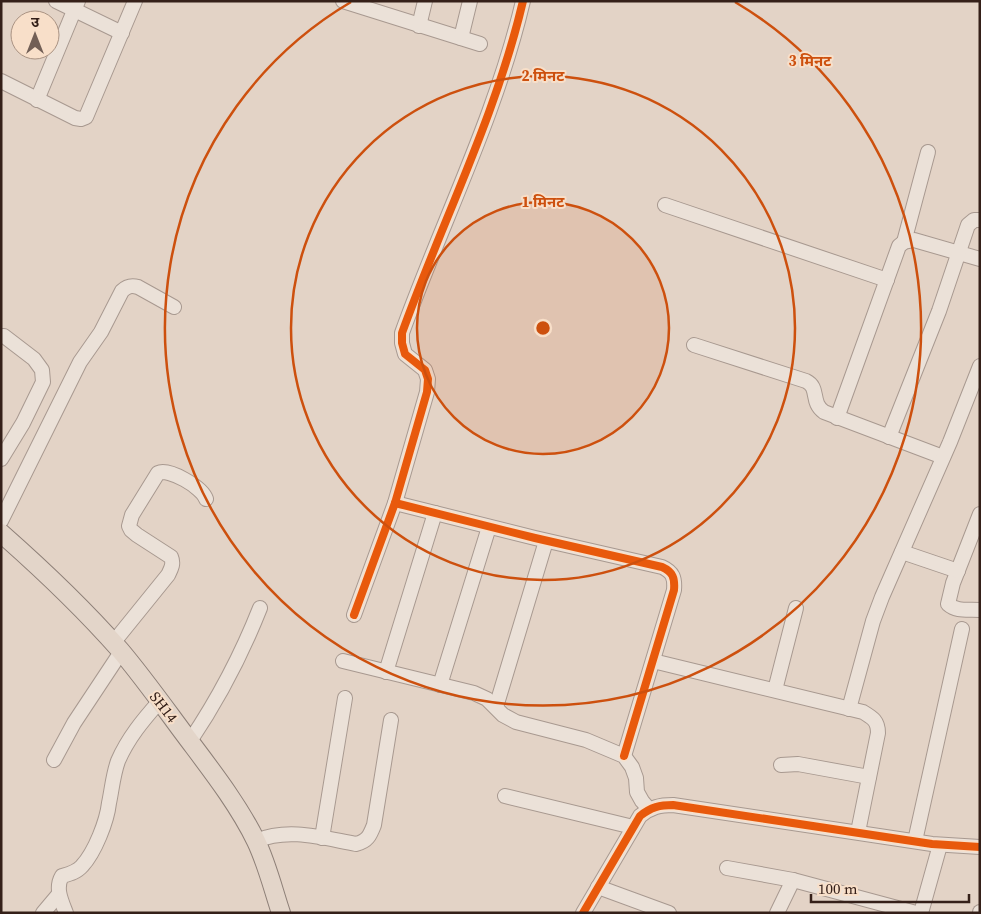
<svg xmlns="http://www.w3.org/2000/svg" width="981" height="914" font-family="'Source Serif 4','Noto Sans Devanagari',serif">
	<style>
		.lines { fill: none; stroke-linecap: round; stroke-linejoin: round }
		.minor-casing { stroke: #a89990; stroke-width: 16 }
		.major-casing { stroke: #8d7f77; stroke-width: 20 }
		.minor { stroke: #ebe1d8; stroke-width: 14 }
		.major { stroke: #e3d5c9; stroke-width: 18 }
		.cycleway-casing { stroke: #f8dfc9; stroke-width: 11 }
		.cycleway { stroke: #e8590c; stroke-width: 8 }
		.ring { fill: none; stroke: #cd500e; stroke-width: 2.5 }
		.labels { text-anchor: middle; dominant-baseline: central; stroke-width: 4; stroke-linejoin: round; paint-order: stroke }
		.street-label { font-size: 15px; fill: #352019; stroke: #f8dfc9 }
		.centre { fill: #cd500e; stroke: #f8dfc9; stroke-width: 2.5 }
		.ring-label { font-size: 15px; text-anchor: middle; font-weight: bold; fill: #cd500e; stroke: #f8dfc9; stroke-width: 4; stroke-linejoin: round; paint-order: stroke }
	</style>
	<rect width="100%" height="100%" fill="#e3d3c6"/>
	<g class="lines">
		<g class="minor-casing">
			<g id="minor">
				<polyline points="56,1 122,33"/>
				<polyline points="343,1 480,44"/>
				<polyline points="419,26 425,1"/>
				<polyline points="461,38 470,1"/>
				<polyline points="1,81 75,118 81,119 86,117 135,1"/>
				<polyline points="37,100 78,1"/>
				<polyline points="665,205 887,280"/>
				<polyline points="904,242 928,152"/>
				<polyline points="1,336 4,336 34,359 42,370 43,382 23,423 1,459"/>
				<path d="M694,345L806,381C820,388 810,402 824,412L943,457"/>
				<polyline points="837,418 899,246 904,242 914,240 980,259"/>
				<polyline points="889,437 939,311 968,225 974,220 980,220"/>
				<path d="M395,503L535,538L662,567C673,572 675,578 674,590L624,756"/>
				<path d="M980,514L953,583L948,604C957,612 968,609 980,610"/>
				<path d="M1,521L80,362L101,332L122,291C127,286 131,285 138,287L174,307"/>
				<polyline points="902,552 958,571"/>
				<path d="M354,615L395,503L427,392L428,379L425,370L405,354L402,343V333C442,222 496,116 523,1"/>
				<path d="M113,643L168,575C171,569 174,564 171,557L137,535L131,530L129,526L132,515L158,473C169,468 202,487 206,499"/>
				<polyline points="343,661 474,693 487,699 503,715 516,722 586,740 624,756 632,767 636,778 637,792 642,801 649,809"/>
				<path d="M653,661L863,712C873,718 878,721 878,733L858,832"/>
				<polyline points="386,672 435,513"/>
				<polyline points="440,685 489,527"/>
				<polyline points="775,690 796,608"/>
				<polyline points="496,707 546,541"/>
				<polyline points="849,709 873,621 882,597 950,442 980,366"/>
				<path d="M190,741C219,698 241,656 260,608"/>
				<polyline points="54,760 74,723 121,652"/>
				<polyline points="781,765 798,764 869,777"/>
				<polyline points="505,796 633,827"/>
				<polyline points="322,838 345,698"/>
				<path d="M256,841C288,827 323,838 356,844C368,841 370,835 374,825L391,720"/>
				<polyline points="915,841 962,629"/>
				<polyline points="727,868 793,880 916,913"/>
				<polyline points="598,887 669,913"/>
				<polyline points="43,913 59,894"/>
				<path d="M66,913C61,900 55,888 62,876C69,874 77,872 82,866C95,852 107,821 109,803C112,789 113,775 118,761C128,738 143,720 159,702"/>
				<path d="M583,913L640,816C651,807 660,805 673,805L932,844L980,847"/>
				<polyline points="777,913 793,880"/>
				<polyline points="921,913 940,845"/>
				<polyline points="980,913 980,912"/>
			</g>
		</g>
		<g class="major-casing">
			<path id="major" d="M1,533C43,570 83,608 120,650C142,676 162,704 182,731C208,766 237,802 256,841C267,864 273,889 281,913"/>
		</g>
		<use href="#minor" class="minor"/>
		<use href="#major" class="major"/>
		<g class="cycleway-casing">
			<g id="cycleway">
				<path d="M395,503L535,538L662,567C673,572 675,578 674,590L624,756"/>
				<path d="M354,615L395,503L427,392L428,379L425,370L405,354L402,343V333C442,222 496,116 523,1"/>
				<path d="M583,913L640,816C651,807 660,805 673,805L932,844L980,847"/>
			</g>
		</g>
		<use href="#cycleway" class="cycleway"/>
	</g>
	<circle cx="543" cy="328" r="126" fill="#cd500e" fill-opacity=".12"/>
	<g class="ring">
		<circle cx="543" cy="328" r="126"/>
		<circle cx="543" cy="328" r="252"/>
		<path d="M735 2A378 378 0 1 1 351 2"/>
	</g>
	<g class="labels">
		<g class="street-label">
			<text transform="translate(164 707) rotate(52)">SH14</text>
		</g>
	</g>
	<circle cx="543" cy="328" r="8" class="centre"/>
	<g class="ring-label">
		<text x="810" y="66">3 मिनट</text>
		<text x="543" y="81">2 मिनट</text>
		<text x="543" y="207">1 मिनट</text>
	</g>
	<rect width="981" height="914" fill="none" stroke="#352019" stroke-width="5"/>
	<g transform="translate(35 35)"><circle r="24" fill="#f8dfc9" stroke="#aa9383"/>
	<path d="M0-4L9 19L0 12L-9 19Z" fill="#725f56"/>
	<text y="-8" font-size="14" font-weight="bold" text-anchor="middle" fill="#352019">उ</text>
	</g>
	<path d="M811 894v8h158v-8" fill="none" stroke="#352019" stroke-width="2.5"/>
	<text x="818" y="894" font-size="15" fill="#352019" stroke="#f8dfc9" stroke-width="4" paint-order="stroke">100 m</text>
</svg>
